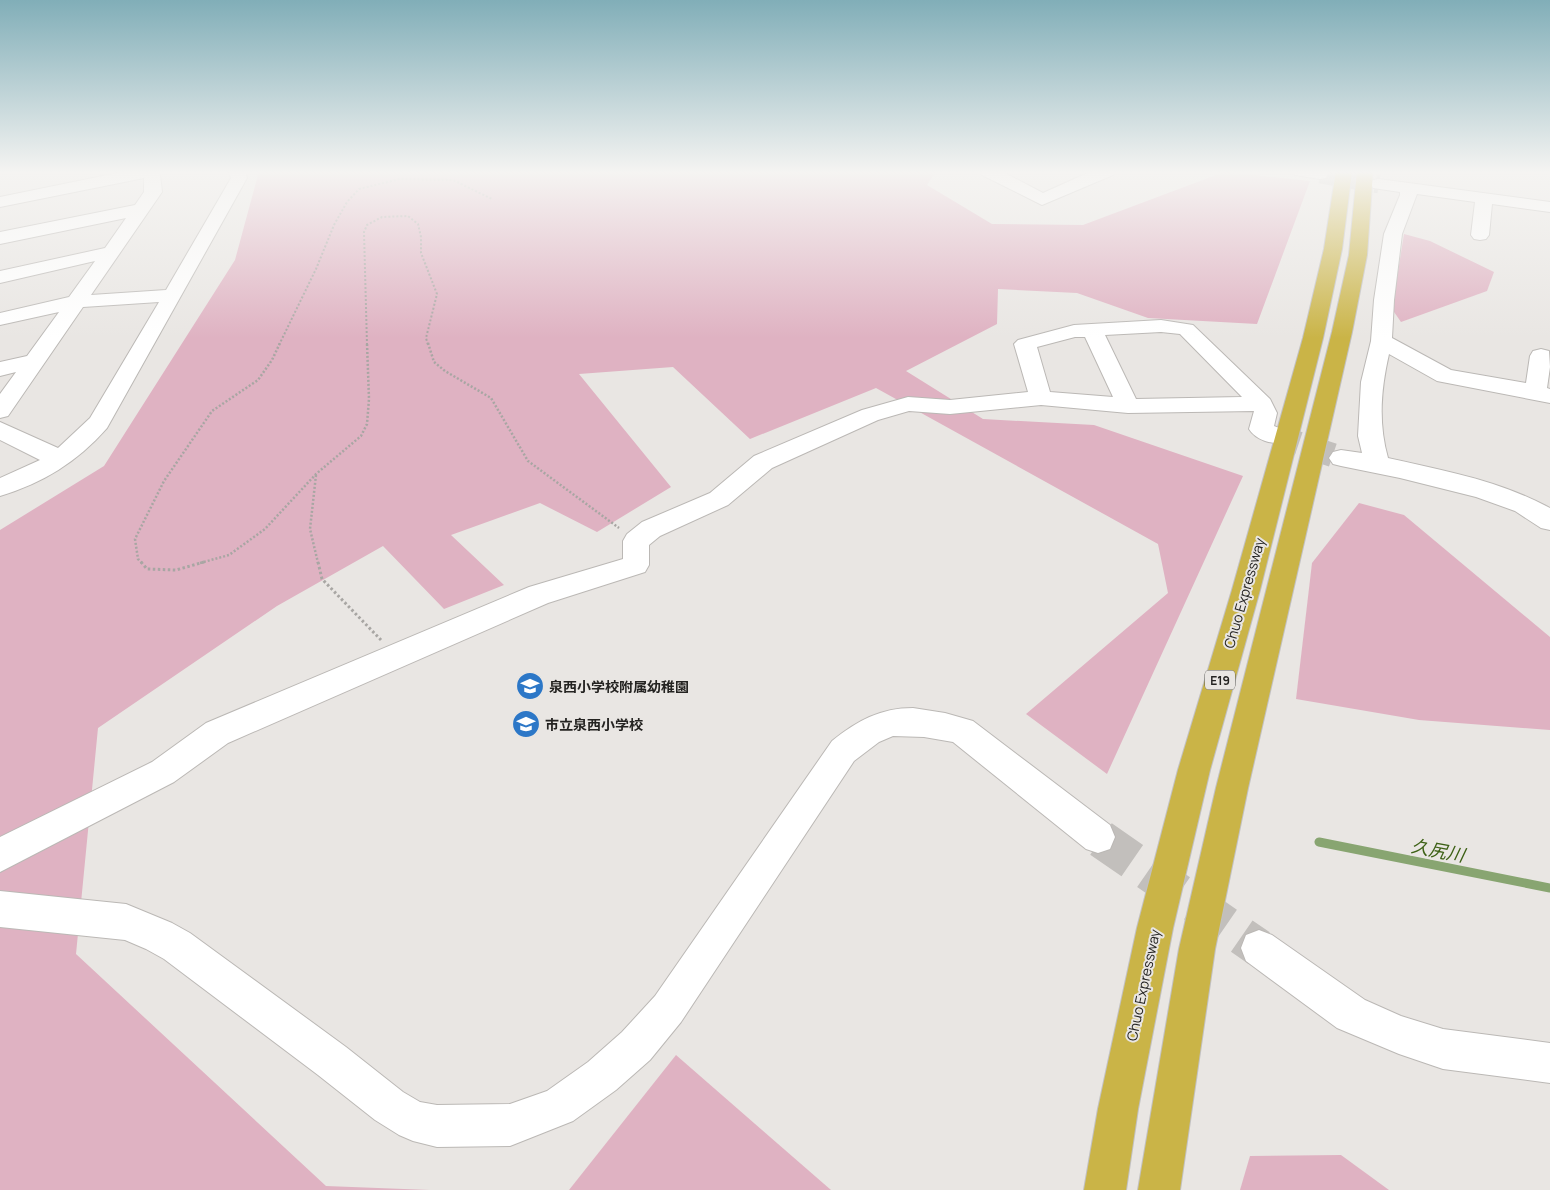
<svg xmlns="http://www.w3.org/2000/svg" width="1550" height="1190" font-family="Manrope,'Noto Sans JP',sans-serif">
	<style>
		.green { fill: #dfb2c2 }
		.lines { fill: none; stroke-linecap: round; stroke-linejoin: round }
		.stream { stroke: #88a571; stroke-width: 9 }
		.minor-tunnel-far3 { stroke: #c2bfbc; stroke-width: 19; stroke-dasharray: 19 9; stroke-linecap: butt }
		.minor-tunnel-far2 { stroke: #c2bfbc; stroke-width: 24; stroke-dasharray: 24 12; stroke-linecap: butt }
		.minor-tunnel-far1 { stroke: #c2bfbc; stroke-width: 30; stroke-dasharray: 30 15; stroke-linecap: butt }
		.minor-tunnel { stroke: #c2bfbc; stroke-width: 38; stroke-dasharray: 38 19; stroke-linecap: butt }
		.minor-casing { stroke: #bbb8b5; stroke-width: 2 }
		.highway-casing { stroke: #c2c1c1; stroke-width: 2 }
		.path-far2 { stroke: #a8a6a3; stroke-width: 2; stroke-dasharray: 2 2; stroke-linecap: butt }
		.path-far1 { stroke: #a8a6a3; stroke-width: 2.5; stroke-dasharray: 2 2; stroke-linecap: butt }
		.path { stroke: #a8a6a3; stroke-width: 3; stroke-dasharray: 2.5 2.5; stroke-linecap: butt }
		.minor { fill: #fff; fill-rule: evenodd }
		.highway { fill: #cab447; fill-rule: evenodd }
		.labels { text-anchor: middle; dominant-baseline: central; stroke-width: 4; stroke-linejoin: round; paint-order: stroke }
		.shield { fill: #e9e6e3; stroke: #5f5e5b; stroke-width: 1 }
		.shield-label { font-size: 12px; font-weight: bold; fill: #242321 }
		.street-label { font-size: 14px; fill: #242321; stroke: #e9e6e3 }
		.poi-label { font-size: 14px; font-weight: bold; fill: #242321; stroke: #e9e6e3; text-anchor: start }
		.near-water-label { font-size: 18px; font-style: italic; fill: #3d6116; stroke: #e9e6e3 }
	</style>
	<rect width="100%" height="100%" fill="#e9e6e3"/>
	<g class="green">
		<polygon points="259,171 936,171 927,185 992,224 1083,225 1224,172 1310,181 1257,324 1148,318 1077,293 998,289 997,324 906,371 983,419 1094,425 1243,476 1107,774 1026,714 1168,593 1158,544 876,388 750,439 673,367 579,374 671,487 597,532 540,503 451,535 504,585 444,609 383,546 277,606 98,728 76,954 326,1186 430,1190 0,1190 0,530 104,466 235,260"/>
		<polygon points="1404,234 1430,241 1494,272 1487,291 1401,322 1392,309"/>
		<polygon points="1359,503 1404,515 1550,637 1550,730 1419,720 1296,699 1312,563"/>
		<polygon points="676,1055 831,1190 569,1190"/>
		<polygon points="1341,1155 1389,1190 1240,1190 1250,1156"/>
	</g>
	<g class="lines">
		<polyline class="stream" points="1319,842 1550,888"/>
		<polyline class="minor-tunnel-far3" points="1320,174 1379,184"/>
		<polyline class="minor-tunnel-far2" points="1276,436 1341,458"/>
		<polyline class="minor-tunnel-far1" points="1098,837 1102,840"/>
		<polyline class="minor-tunnel" points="1101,839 1259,948"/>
		<g class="minor-casing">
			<g id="minor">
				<path d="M127,171H162L160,174L162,192L91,295L166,290L223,192L231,178L229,171H245L247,178L107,428C77,462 43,483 0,496V478L40,460L0,440V422L58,448L90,418L159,302L83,307L8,416L0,418V394L16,372L0,376V362L27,356L59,312L0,325V313L69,297L95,261L0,283V271L105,248L126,218L0,244V232L135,205L144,192V178L0,207V197Z"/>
				<polygon points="980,171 1001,171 1043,193 1092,171 1115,171 1113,175 1042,205 982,175"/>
				<polygon points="1293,171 1327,171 1328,174 1326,178 1320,179 1295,175"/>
				<path d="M1379,179L1550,202V212L1492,204L1489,235L1486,239L1480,240L1474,239L1471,235L1475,202L1417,194L1402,234L1394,300L1392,338L1451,370L1526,383L1530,356L1533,351L1541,349L1549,351L1550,367L1547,388L1550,389V403L1437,381L1389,354C1381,389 1378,423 1388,458C1441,470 1497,480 1546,506L1550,508V530L1541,528L1515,511L1476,497L1400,478L1341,466L1333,464L1329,458L1333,452L1341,450L1362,453L1358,436L1361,382L1371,341L1374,300L1384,234L1400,195V192L1373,188L1371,184L1373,180Z"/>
				<path d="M1161,320L1193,325L1270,399L1277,413L1274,426L1284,430L1288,436L1284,442C1272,445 1256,440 1249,429L1254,411L1128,413L1041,405L950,414L909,411L878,420L772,468L728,505L660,536L649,545V565L645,572L548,603L228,743L174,782L0,872V837L152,762L206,723L529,587L623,559V541L627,534L642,522L710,493L754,456L862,410L908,397L950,400L1028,392L1014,344L1018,340L1074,325ZM1161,332L1180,334L1242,397L1136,399L1105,335ZM1075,337H1085L1113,397L1050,392L1037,347Z"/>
				<path d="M913,708L945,713L973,721L1110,825L1115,837L1110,849L1098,853L1086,849L953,742L924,737L893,736L879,742L854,761L681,1022L650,1060L616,1090L573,1121L510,1146L437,1147L413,1141L399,1135L375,1120L318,1075L164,959L146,949L125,940L0,927V891L126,904L172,923L190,933L346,1047L403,1092L420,1102L437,1105L510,1104L547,1091L588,1062L622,1032L655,996L832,741C857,721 880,708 913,708Z"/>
				<polygon points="1259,930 1272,935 1365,1000 1401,1016 1443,1029 1550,1043 1550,1083 1443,1069 1399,1054 1337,1028 1246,961 1241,948 1246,935"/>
			</g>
		</g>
		<g class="highway-casing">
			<g id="highway">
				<polygon points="1336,171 1352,171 1342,249 1323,338 1260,590 1210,770 1173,928 1138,1109 1126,1190 1084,1190 1098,1109 1137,928 1178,770 1232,590 1303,338 1324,249"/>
				<polygon points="1357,171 1373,171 1367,255 1352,332 1248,788 1215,949 1180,1190 1138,1190 1179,949 1216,788 1332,332 1349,255"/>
			</g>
		</g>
		<g class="path-far2">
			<polyline points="279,345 316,269 334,225 347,202 359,189 400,179 453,180 492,199"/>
			<polyline points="367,345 364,232 367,225 382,217 408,216 418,224 421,237 421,253 437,294 426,338 428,345"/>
		</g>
		<g class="path-far1">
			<polyline points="428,343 434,362 445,371 491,398 528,461 619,528"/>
			<polyline points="316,475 310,529 318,563"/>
			<polyline points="142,563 138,559 135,539 164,481 212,411 258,380 272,360 280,343"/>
			<polyline points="200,563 229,555 265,529 316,474 361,436 367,424 369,399 367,343"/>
		</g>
		<g class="path">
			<polyline points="141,562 147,569 176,570 204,562"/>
			<polyline points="318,562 322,579 381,640"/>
		</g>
		<use href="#minor" class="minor"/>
		<use href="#highway" class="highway"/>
	</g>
	<linearGradient id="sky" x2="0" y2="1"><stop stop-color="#81aeb8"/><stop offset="0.51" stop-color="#f5f4f2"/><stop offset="1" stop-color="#f5f4f2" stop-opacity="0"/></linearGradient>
	<rect width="1550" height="338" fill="url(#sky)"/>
	<defs>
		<g id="school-disc" transform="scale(1.4375)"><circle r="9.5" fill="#2c77c7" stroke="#e9e6e3"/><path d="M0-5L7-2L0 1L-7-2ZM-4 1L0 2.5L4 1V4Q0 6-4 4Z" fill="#fff"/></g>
	</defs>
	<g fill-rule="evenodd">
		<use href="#school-disc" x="530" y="686"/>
		<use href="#school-disc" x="526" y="724"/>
	</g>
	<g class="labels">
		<rect class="shield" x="1205" y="670.5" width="30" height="19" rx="4"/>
		<g class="shield-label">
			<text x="1220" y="680">E19</text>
		</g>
		<g class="street-label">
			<text transform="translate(1244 593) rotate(-74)">Chuo Expressway</text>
			<text transform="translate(1143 985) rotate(-78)">Chuo Expressway</text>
		</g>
		<g class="poi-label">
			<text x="549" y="686">泉西小学校附属幼稚園</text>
			<text x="545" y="724">市立泉西小学校</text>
		</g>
		<g class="near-water-label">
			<text transform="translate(1438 850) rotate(11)">久尻川</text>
		</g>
	</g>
</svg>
